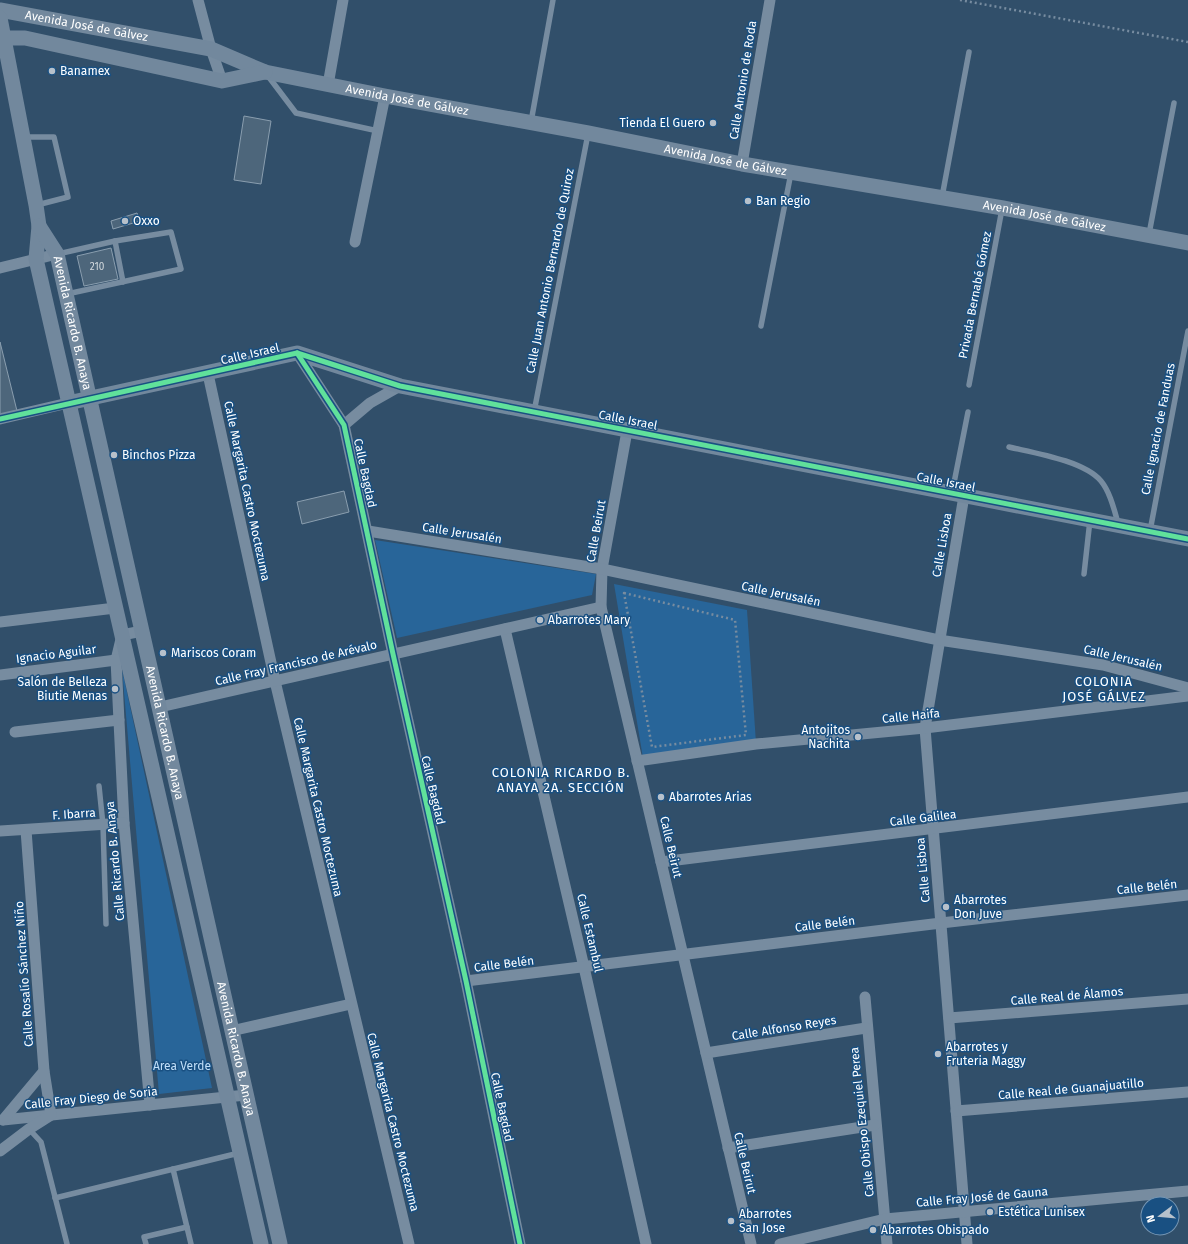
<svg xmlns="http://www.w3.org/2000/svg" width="1188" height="1244" font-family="'Fira Sans',sans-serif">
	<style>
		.green { fill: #286599 }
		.building { fill: #4d667b; stroke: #8a9eaf }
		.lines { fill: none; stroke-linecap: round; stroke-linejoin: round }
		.path { stroke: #778ca0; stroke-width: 2.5; stroke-dasharray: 2 3; stroke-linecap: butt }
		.lane { stroke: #778ca0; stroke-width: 5.5 }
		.street { stroke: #778ca0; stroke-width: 11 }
		.secondary { stroke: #72889d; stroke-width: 15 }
		.cycleway-casing { stroke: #195082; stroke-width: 8 }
		.cycleway { stroke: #60e19b; stroke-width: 5 }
		.poi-dot { fill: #b7c1cb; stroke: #195082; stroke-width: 1.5 }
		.labels { text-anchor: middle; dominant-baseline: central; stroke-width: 3; stroke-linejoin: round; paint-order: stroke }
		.number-label { font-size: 10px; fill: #d2d9de }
		.street-label { font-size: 12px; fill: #fff; stroke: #195082 }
		.poi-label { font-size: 12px; fill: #fff; stroke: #195082; text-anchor: start }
		.park-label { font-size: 12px; fill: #c1dff9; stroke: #195082 }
		.neighbourhood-label { font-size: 13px; letter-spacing: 1px; fill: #fff; stroke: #195082 }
	</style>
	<rect width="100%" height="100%" fill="#314f6a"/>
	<g class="green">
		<polygon points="375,540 596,574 592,595 397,638"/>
		<polygon points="614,584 747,610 756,743 643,758"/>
		<polygon points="122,669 212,1088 159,1094"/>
	</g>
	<g class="building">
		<polygon points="244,116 271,121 261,184 234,180"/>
		<polygon points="137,213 140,221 113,229 111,221"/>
		<polygon points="111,248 118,279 84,286 77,256"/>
		<polygon points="0,342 17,411 0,415"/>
		<polygon points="344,491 349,512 302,524 297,502"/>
	</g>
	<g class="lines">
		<g class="path">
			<polyline points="960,0 1188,42"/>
			<polygon points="624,593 735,620 746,735 652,747"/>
		</g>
		<g class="lane">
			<polyline points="268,76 296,113 378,131"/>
			<polyline points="531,122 553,0"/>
			<polyline points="23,137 54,137 68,197 37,205"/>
			<polyline points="942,197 969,52"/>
			<polyline points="1149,234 1174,103"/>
			<polyline points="115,241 123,282"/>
			<polyline points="58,254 115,241 171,232 181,269 67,294"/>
			<polyline points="761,326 791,173"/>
			<polyline points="969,385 1002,209"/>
			<polyline points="534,412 588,134"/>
			<path d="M1009,447C1035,453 1084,461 1101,481C1110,492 1114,509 1118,523"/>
			<polyline points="952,493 968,412"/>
			<polyline points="1150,531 1188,331"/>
			<polyline points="1084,574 1090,520"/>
			<polyline points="99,786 103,825 106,924"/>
			<polyline points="29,1129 41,1142 67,1244"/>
			<polyline points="173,1169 191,1244"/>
			<polyline points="55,1198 239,1153"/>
			<polyline points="146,1244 144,1237 187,1227"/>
		</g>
		<g class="street">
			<polyline points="198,0 211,49 222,81"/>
			<polyline points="328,85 343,0"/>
			<polyline points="742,164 770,0"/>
			<polyline points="355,242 385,96"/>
			<polyline points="0,268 57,254"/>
			<polyline points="297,353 344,425 393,654 466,981 520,1244"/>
			<polyline points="208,374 275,681 409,1244"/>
			<polyline points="0,419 68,403"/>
			<polyline points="344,425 370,403 400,386"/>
			<polyline points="627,431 602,569 601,607 751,1244"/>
			<polyline points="964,496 925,728 967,1244"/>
			<polyline points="368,531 602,569 939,640 1103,665 1188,688"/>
			<polyline points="0,622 115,608"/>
			<polyline points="505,629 584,967 646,1244"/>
			<polyline points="142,631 122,635 116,660 124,823 150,1105"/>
			<polyline points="0,675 116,660"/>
			<polyline points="160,707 601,607"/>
			<polyline points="15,732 119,720"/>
			<polyline points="637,761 756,744 925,728 1188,696"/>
			<polyline points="0,831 124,823"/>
			<polyline points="661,862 1188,797"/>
			<polyline points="466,981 941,923 1188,895"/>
			<polyline points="865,997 887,1244"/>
			<polyline points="949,1018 1188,999"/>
			<polyline points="231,1031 351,1004"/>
			<polyline points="706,1053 866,1028"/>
			<polyline points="956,1111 1188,1092"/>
			<polyline points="3,1120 246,1095"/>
			<polyline points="3,1120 44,1071"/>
			<polyline points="728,1148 875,1125"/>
			<polyline points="0,1151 29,1129 51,1115 44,1071 26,830"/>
			<polyline points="780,1244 885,1219 1188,1191"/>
		</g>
		<g class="secondary">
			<path id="s1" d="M0,10L211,49L265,72L385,96L588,133L742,164L1003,208L1188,243"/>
			<polyline points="0,18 36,205 39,226 36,259 261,1244"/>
			<polyline points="0,38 25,38 222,81 265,72"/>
			<path id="s2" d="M39,226L57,254L280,1244"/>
			<polyline points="68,403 297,353 400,386 1188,539"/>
		</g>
		<g class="cycleway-casing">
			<g id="cycleway">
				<polyline points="297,353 344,425 393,654 466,981 520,1244"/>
				<polyline points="0,419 297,353 400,386 1188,539"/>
			</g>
		</g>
		<use href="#cycleway" class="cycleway"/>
	</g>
	<g class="poi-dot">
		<circle cx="52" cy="71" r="4"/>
		<circle cx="713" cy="123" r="4"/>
		<circle cx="748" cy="201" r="4"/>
		<circle cx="125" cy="221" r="4"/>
		<circle cx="114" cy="455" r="4"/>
		<circle cx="540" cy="620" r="4"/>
		<circle cx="163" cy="653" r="4"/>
		<circle cx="115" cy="689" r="4"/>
		<circle cx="858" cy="737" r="4"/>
		<circle cx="661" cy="797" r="4"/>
		<circle cx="946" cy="907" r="4"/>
		<circle cx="938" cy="1054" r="4"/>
		<circle cx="990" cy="1212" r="4"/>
		<circle cx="731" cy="1221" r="4"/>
		<circle cx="873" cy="1230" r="4"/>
	</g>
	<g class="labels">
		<g class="number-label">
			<text x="97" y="267">210</text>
		</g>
		<g class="street-label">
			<text stroke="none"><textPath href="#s1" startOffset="88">Avenida José de Gálvez</textPath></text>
			<text transform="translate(743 80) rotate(-81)">Calle Antonio de Roda</text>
			<text stroke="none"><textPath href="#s1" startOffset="418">Avenida José de Gálvez</textPath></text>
			<text stroke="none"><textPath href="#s1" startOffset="742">Avenida José de Gálvez</textPath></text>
			<text stroke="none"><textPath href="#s1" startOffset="1066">Avenida José de Gálvez</textPath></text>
			<text transform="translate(550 271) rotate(-79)">Calle Juan Antonio Bernardo de Quiroz</text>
			<text transform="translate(975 295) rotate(-79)">Privada Bernabé Gómez</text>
			<text stroke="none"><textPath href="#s2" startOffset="104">Avenida Ricardo B. Anaya</textPath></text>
			<text transform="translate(250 354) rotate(-13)">Calle Israel</text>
			<text transform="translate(628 420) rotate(11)">Calle Israel</text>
			<text transform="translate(1158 429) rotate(-79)">Calle Ignacio de Fanduas</text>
			<text transform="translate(365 473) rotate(78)">Calle Bagdad</text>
			<text transform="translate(946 482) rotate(11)">Calle Israel</text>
			<text transform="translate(247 491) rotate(78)">Calle Margarita Castro Moctezuma</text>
			<text transform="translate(596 531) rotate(-80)">Calle Beirut</text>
			<text transform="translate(462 533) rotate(9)">Calle Jerusalén</text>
			<text transform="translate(942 545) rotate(-80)">Calle Lisboa</text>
			<text transform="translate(781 594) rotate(12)">Calle Jerusalén</text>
			<text transform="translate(56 654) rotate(-7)">Ignacio Aguilar</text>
			<text transform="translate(1123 658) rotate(13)">Calle Jerusalén</text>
			<text transform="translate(296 663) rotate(-13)">Calle Fray Francisco de Arévalo</text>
			<text transform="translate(911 716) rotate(-6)">Calle Haifa</text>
			<text stroke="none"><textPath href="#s2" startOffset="524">Avenida Ricardo B. Anaya</textPath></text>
			<text transform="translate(433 790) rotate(77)">Calle Bagdad</text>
			<text transform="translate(318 807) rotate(77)">Calle Margarita Castro Moctezuma</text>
			<text transform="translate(74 814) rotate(-4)">F. Ibarra</text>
			<text transform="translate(923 818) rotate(-7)">Calle Galilea</text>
			<text transform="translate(671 847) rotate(77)">Calle Beirut</text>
			<text transform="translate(115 861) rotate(-95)">Calle Ricardo B. Anaya</text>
			<text transform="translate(923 870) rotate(-95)">Calle Lisboa</text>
			<text transform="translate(1147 887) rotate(-6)">Calle Belén</text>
			<text transform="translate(825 924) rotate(-7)">Calle Belén</text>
			<text transform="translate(590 933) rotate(77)">Calle Estambul</text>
			<text transform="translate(504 964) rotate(-7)">Calle Belén</text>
			<text transform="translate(24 974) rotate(-94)">Calle Rosalío Sánchez Niño</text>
			<text transform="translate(1067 996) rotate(-5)">Calle Real de Álamos</text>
			<text transform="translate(784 1028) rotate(-9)">Calle Alfonso Reyes</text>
			<text stroke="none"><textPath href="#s2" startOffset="848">Avenida Ricardo B. Anaya</textPath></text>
			<text transform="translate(1071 1089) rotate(-5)">Calle Real de Guanajuatillo</text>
			<text transform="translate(91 1098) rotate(-6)">Calle Fray Diego de Soria</text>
			<text transform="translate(502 1107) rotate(78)">Calle Bagdad</text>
			<text transform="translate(393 1122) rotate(76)">Calle Margarita Castro Moctezuma</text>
			<text transform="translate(862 1122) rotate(-96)">Calle Obispo Ezequiel Perea</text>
			<text transform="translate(745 1163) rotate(77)">Calle Beirut</text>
			<text transform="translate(982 1197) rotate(-5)">Calle Fray José de Gauna</text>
		</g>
		<g class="poi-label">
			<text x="60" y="71">Banamex</text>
			<text x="705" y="123" text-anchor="end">Tienda El Guero</text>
			<text x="756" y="201">Ban Regio</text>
			<text x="133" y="221">Oxxo</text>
			<text x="122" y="455">Binchos Pizza</text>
			<text x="548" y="620">Abarrotes Mary</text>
			<text x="171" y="653">Mariscos Coram</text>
			<text x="107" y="682" text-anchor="end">Salón de Belleza<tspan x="107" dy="14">Biutie Menas</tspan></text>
			<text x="850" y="730" text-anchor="end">Antojitos<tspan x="850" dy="14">Nachita</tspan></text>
			<text x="669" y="797">Abarrotes Arias</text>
			<text x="954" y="900">Abarrotes<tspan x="954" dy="14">Don Juve</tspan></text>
			<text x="946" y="1047">Abarrotes y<tspan x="946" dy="14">Fruteria Maggy</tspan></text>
			<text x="998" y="1212">Estética Lunisex</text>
			<text x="739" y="1214">Abarrotes<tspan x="739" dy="14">San Jose</tspan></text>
			<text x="881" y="1230">Abarrotes Obispado</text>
		</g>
		<g class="park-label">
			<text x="182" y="1066">Area Verde</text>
		</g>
		<g class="neighbourhood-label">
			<text x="1104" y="681">COLONIA<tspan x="1104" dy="15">JOSÉ GÁLVEZ</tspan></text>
			<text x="561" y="772">COLONIA RICARDO B.<tspan x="561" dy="15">ANAYA 2A. SECCIÓN</tspan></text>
		</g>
	</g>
	<g transform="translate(1160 1216) rotate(254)"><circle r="19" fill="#195082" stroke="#7596b4"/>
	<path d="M0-3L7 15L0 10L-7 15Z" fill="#b7c1cb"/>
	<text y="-6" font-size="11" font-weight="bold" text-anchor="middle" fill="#ffffff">N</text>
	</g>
</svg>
